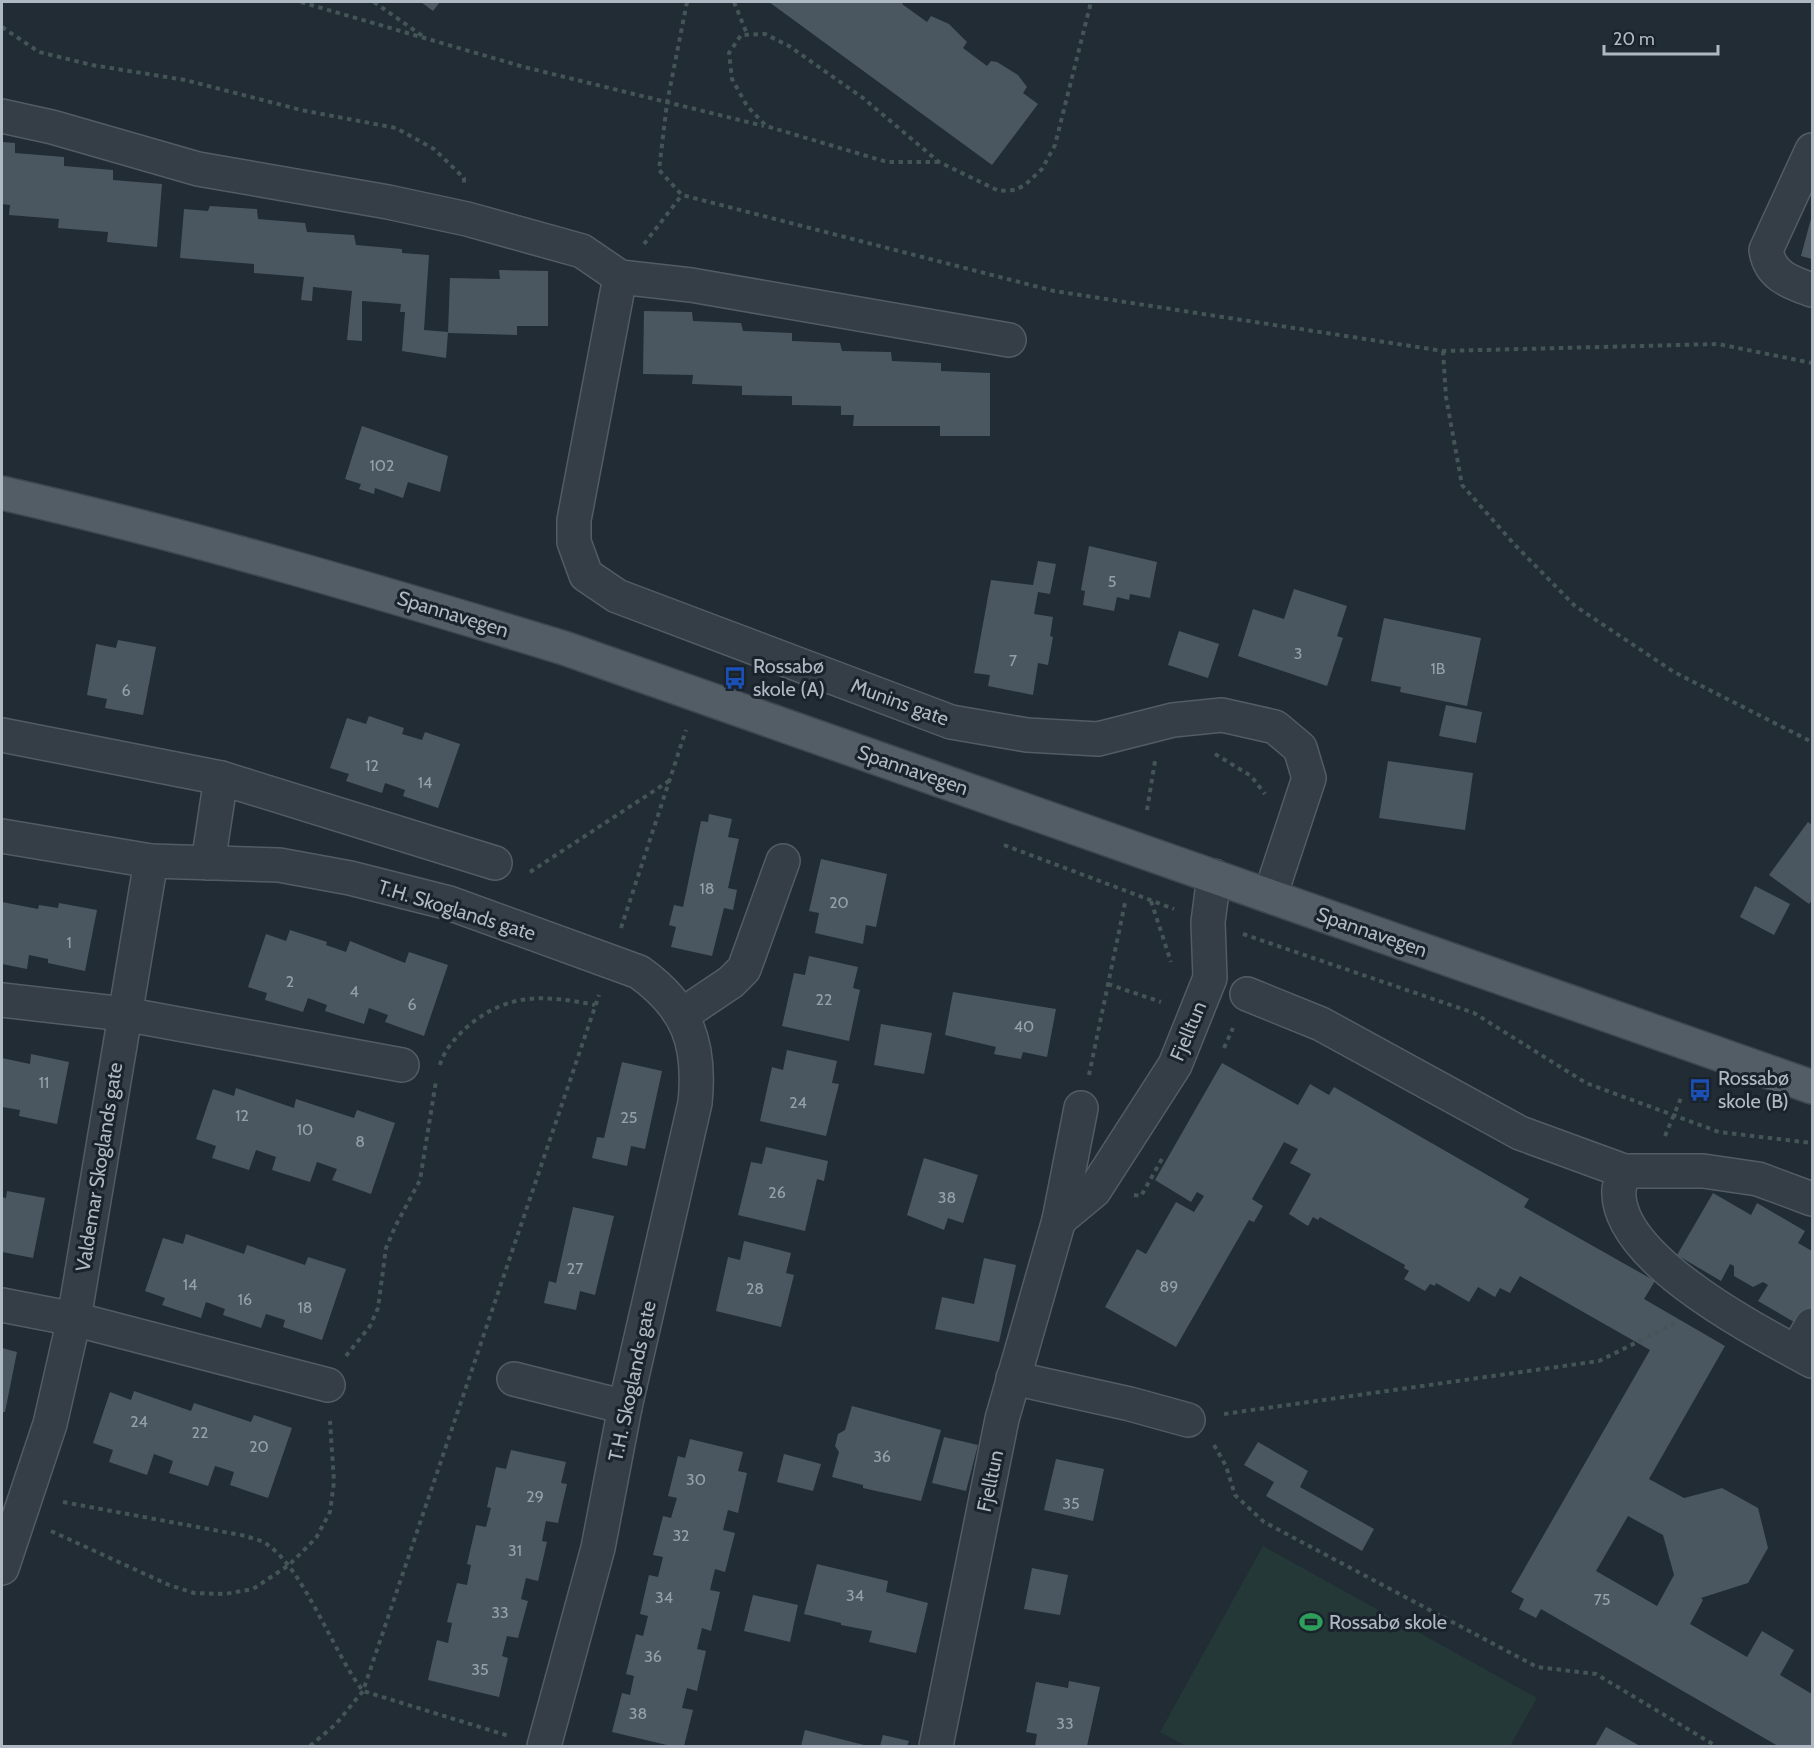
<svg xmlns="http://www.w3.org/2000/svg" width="1814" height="1748" font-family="Cabin,sans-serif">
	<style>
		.green { fill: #243937 }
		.building { fill: #4a5761; fill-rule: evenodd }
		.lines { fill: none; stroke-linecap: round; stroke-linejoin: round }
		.minor-casing { stroke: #525c64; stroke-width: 36 }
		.major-casing { stroke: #3e4750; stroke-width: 36 }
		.path { stroke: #435555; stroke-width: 4; stroke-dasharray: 4.5 4.5; stroke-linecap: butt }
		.minor { stroke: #353e46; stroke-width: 33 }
		.major { stroke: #535d66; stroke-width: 33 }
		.labels { text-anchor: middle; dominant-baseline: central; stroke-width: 6; stroke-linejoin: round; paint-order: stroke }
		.number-label { font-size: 16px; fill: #96a0aa }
		.street-label { font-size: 20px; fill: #afb9c3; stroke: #1a232b }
		.poi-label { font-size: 20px; fill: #afb9c3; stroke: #1a232b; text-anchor: start }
	</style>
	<rect width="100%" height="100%" fill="#212c35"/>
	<polygon class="green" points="1263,1546 1537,1698 1510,1746 1186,1746 1160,1732"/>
	<g class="building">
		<polygon points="421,2 440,2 433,11"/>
		<polygon points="769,2 904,2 902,4 927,22 931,16 949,24 967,42 963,48 987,66 991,61 997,62 1018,75 1027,87 1023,93 1038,104 992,165"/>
		<polygon points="2,142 15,143 15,153 64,157 64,166 113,170 113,180 162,184 157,247 107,242 108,232 58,228 59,219 9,215 10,205 2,204"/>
		<polygon points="210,206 257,209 258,219 305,223 307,232 354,235 356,245 402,249 402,253 429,255 424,330 448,332 446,358 402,351 405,312 400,312 401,304 362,301 362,341 347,340 352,291 313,287 312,301 301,300 304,277 254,273 254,264 180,258 184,209 208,211"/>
		<polygon points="1812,215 1812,259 1801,256"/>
		<polygon points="499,270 548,271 548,326 517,326 517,335 448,333 450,278 500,279"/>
		<polygon points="644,311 692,312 693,321 741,323 743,331 792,333 792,341 840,343 842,351 891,352 892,361 941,363 941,371 990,373 990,436 940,436 940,426 853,426 854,415 841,415 841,406 792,405 792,396 742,395 742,386 692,384 693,375 643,374"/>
		<polygon points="362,426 448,456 440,492 408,482 403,498 375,488 374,494 359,489 361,484 345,479"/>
		<polygon points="1089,546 1157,562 1150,598 1130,594 1129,600 1117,597 1114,611 1083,605 1085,591 1081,590"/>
		<polygon points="1038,561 1056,564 1050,594 1038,592 1034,614 1053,617 1050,636 1053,637 1048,665 1038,663 1033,695 988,686 990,675 974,673 991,580 1033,585"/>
		<polygon points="1294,589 1347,606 1337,636 1343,638 1327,686 1238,656 1253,609 1284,619"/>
		<polygon points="1384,618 1481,638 1467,706 1400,692 1401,687 1371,681"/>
		<polygon points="1179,631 1219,644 1208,678 1168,665"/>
		<polygon points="118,640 156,647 143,715 105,708 107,699 87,695 96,644 116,648"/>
		<polygon points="1446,705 1482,712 1476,743 1439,736"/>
		<polygon points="369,716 404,728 402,734 422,740 425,732 460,744 438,808 403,796 405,790 385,783 382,793 346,781 349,774 330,768 347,718 366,724"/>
		<polygon points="1388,761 1473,773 1465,830 1379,818"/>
		<polygon points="709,814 732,819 728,837 739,839 728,888 737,890 733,910 724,908 712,956 671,947 676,927 669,925 674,905 683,907 701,821 708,822"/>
		<polygon points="1808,822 1812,825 1812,900 1809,904 1769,875"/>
		<polygon points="821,859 887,874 876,927 866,925 863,944 815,933 819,913 809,911"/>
		<polygon points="1755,886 1790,904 1774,935 1740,917"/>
		<polygon points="2,902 38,909 39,905 58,908 59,903 97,910 85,971 48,963 48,959 29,955 27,969 2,964"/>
		<polygon points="290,930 327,942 326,945 346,952 350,941 405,963 409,952 448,965 424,1036 385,1022 388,1015 369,1008 364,1024 325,1011 327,1005 308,998 303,1012 265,1000 267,993 248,987 266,934 286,941"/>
		<polygon points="809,956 858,967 853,988 860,990 849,1041 782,1026 794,973 805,975"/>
		<polygon points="953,992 1056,1009 1047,1057 1023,1052 1021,1059 994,1054 996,1047 945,1035"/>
		<polygon points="881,1024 932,1033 924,1074 874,1065"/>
		<polygon points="787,1050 837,1061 832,1083 839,1084 826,1136 760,1121 772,1067 783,1070"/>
		<polygon points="31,1054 69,1062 57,1124 19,1116 20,1110 2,1107 2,1058 30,1064"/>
		<polygon points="622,1062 662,1071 645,1149 631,1146 627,1166 592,1158 597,1137 604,1138"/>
		<path d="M1222,1063L1298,1105L1310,1084L1329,1095L1334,1087L1529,1199L1524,1207L1655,1281L1644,1299L1725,1346L1649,1479L1684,1498L1722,1488L1758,1508L1768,1548L1748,1583L1701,1598L1703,1600L1690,1624L1747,1657L1762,1631L1794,1650L1780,1675L1812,1694V1746H1778L1541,1609L1536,1618L1519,1609L1524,1599L1511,1592L1650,1350L1520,1276L1510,1293L1500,1288L1495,1297L1478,1287L1469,1302L1436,1283L1435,1286L1430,1284L1425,1291L1404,1279L1409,1271L1404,1268L1405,1265L1320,1217L1318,1220L1313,1217L1308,1226L1289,1214L1311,1174L1290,1163L1298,1149L1284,1142L1252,1199L1263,1206L1254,1222L1249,1220L1176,1347L1105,1307L1137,1249L1146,1254L1176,1202L1194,1212L1204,1196L1197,1192L1191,1202L1155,1180ZM1628,1516L1663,1535L1674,1575L1657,1606L1596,1571Z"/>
		<polygon points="236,1088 294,1108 296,1099 354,1118 357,1110 395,1123 371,1194 332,1180 337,1169 317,1162 310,1182 272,1170 276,1157 256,1150 249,1170 212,1158 216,1146 196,1139 213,1089 234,1096"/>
		<polygon points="766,1147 828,1161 824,1181 817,1179 805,1231 738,1215 751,1162 762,1164"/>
		<polygon points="924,1158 978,1175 963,1223 948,1218 944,1230 907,1215"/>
		<polygon points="7,1191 45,1198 33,1258 2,1252 2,1197 6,1198"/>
		<polygon points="1713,1193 1751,1215 1757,1203 1805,1231 1798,1243 1812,1251 1812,1307 1801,1326 1758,1301 1768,1285 1763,1282 1753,1287 1734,1276 1734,1266 1730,1264 1721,1281 1677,1255"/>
		<polygon points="573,1207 614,1216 595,1295 580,1291 576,1310 544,1303 549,1281 556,1283"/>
		<polygon points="186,1234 244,1254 247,1245 305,1265 308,1257 346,1269 322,1340 283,1327 285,1320 266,1314 261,1328 223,1315 225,1309 206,1302 201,1318 162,1305 165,1298 145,1291 163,1238 183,1244"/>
		<polygon points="744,1241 791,1253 786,1273 794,1275 781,1327 716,1311 728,1257 740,1260"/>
		<polygon points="984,1258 1016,1265 999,1342 935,1329 942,1297 974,1304"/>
		<polygon points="2,1348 17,1352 5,1412 2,1412"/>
		<polygon points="134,1391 191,1411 194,1403 251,1422 254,1415 292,1428 268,1498 230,1485 234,1472 215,1466 208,1486 169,1473 173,1461 154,1454 147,1475 109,1462 113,1450 93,1443 110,1392 131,1400"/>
		<polygon points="852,1406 941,1430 921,1501 863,1488 863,1485 832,1477 839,1452 835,1446 838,1434 845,1430"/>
		<polygon points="944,1437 978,1445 966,1491 932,1483"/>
		<polygon points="690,1439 743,1452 738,1471 747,1473 738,1513 728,1510 723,1530 735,1533 725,1572 715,1569 710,1590 720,1592 711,1631 702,1628 697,1649 706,1651 697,1691 687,1688 682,1708 693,1710 684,1746 671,1746 612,1732 622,1693 630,1695 634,1676 626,1674 636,1634 643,1636 648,1616 640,1614 649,1575 658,1577 663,1557 653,1555 663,1516 671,1518 677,1498 668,1496 678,1456 685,1458"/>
		<polygon points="1258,1442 1308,1471 1300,1487 1374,1529 1362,1551 1266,1496 1274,1482 1244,1465"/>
		<polygon points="511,1450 566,1462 561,1483 567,1484 558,1523 546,1521 542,1541 547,1542 538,1581 526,1578 521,1599 528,1601 518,1638 507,1636 502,1656 508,1658 499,1697 428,1680 437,1640 448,1643 452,1623 447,1622 457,1583 467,1585 471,1565 467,1564 476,1525 486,1527 491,1508 487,1507 496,1467 506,1469"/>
		<polygon points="784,1454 821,1464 813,1491 777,1482"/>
		<polygon points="1056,1459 1104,1469 1093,1521 1044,1510"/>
		<polygon points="817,1564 888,1581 886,1592 928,1603 916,1653 869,1642 872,1631 841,1625 841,1623 804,1614"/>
		<polygon points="1032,1568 1068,1575 1060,1615 1024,1609"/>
		<polygon points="753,1595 798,1605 790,1642 744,1631"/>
		<polygon points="1069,1681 1100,1687 1087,1746 1035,1746 1037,1734 1026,1732 1036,1682 1068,1688"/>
		<polygon points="1606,1727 1640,1746 1595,1746"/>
		<polygon points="805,1730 868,1746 801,1746"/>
		<polygon points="883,1735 909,1741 907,1746 880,1746"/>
	</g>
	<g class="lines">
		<g class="minor-casing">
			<g id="minor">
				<polyline points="2,116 52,127 198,169 388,202 467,219 582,251 620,277 691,285 1009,340"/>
				<path d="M1812,150L1766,250C1770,276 1790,282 1812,290"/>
				<polyline points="620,277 574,520 574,542 586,575 617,596 951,722 1027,735 1098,739 1173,720 1222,715 1275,727 1300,748 1309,778 1270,896"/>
				<polyline points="2,735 221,778 495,863"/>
				<path d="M2,836L151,861L279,865L350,878L449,903L639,972C688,1007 701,1044 695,1103L625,1407L598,1548L544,1746"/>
				<polyline points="208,863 221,778"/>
				<polyline points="1247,994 1321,1024 1520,1133 1624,1171 1703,1171 1758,1179 1812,1199"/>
				<polyline points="2,1000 124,1014 402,1065"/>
				<polyline points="682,1015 731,982 744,969 783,861"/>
				<path d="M1624,1171C1622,1177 1620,1184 1619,1189C1614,1259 1761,1333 1812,1361"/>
				<polyline points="1059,1220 1094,1191 1175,1065 1210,978 1208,922 1214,876"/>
				<polyline points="2,1305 74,1319 328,1385"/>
				<polyline points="1796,1352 1812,1325"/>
				<polyline points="1013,1378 1130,1404 1188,1420"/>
				<polyline points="514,1379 625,1407"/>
				<polyline points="2,1568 50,1424 74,1319 151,861"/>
				<polyline points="936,1746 1002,1419 1059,1220 1081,1108"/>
			</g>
		</g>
		<g class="major-casing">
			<path id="major" d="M2,493C191,536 377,591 564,648L1812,1087"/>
		</g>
		<g class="path">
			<polyline points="301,2 524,67 764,126"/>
			<polyline points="374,2 424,37"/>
			<polyline points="687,2 667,103 659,170 682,195 1054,291 1443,351 1718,344 1812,363"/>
			<polyline points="734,2 747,34"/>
			<polyline points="2,27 39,52 92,65 185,80 301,110 396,128 434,149 464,178 464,183"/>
			<polyline points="939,162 887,162 766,126 747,106 732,79 729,53 741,35 765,34 789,46 863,98 939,162 999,191 1015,190 1025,185 1042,169 1055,145 1091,2"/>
			<polyline points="644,244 682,195"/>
			<polyline points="1443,351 1446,397 1462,485 1514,544 1575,606 1674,672 1812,742"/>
			<polyline points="1215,754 1251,776 1265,794"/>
			<polyline points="1147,810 1155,761"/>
			<polyline points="1004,845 1174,909"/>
			<polyline points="530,872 669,781"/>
			<polyline points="1151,901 1171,962"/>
			<polyline points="621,928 686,730"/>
			<polyline points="1243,934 1474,1013 1586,1083 1719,1132 1812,1143"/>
			<polyline points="1108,984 1161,1002"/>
			<polyline points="1224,1048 1233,1028"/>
			<path d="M440,1065C444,1050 456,1037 467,1027C508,992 545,995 595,1005"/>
			<polyline points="1089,1075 1125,903"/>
			<polyline points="1665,1136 1681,1098"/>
			<polyline points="1134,1195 1141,1196 1163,1157"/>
			<polyline points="346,1356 370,1326 378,1308 386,1248 396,1225 420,1180 436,1081"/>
			<polyline points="1224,1414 1599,1361 1678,1322"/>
			<polyline points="1214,1445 1226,1466 1235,1495 1264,1522 1537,1667 1596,1674 1716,1746"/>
			<path d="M63,1502L246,1536C253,1539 262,1540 268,1545C304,1570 333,1652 363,1691L509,1736"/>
			<polyline points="51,1531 169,1585 194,1593 225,1594 253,1589 289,1565 316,1538 330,1512 334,1482 330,1421"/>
			<polyline points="310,1746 336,1724 363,1691 599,995"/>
		</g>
		<use href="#minor" class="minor"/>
		<use href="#major" class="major"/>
	</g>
	<defs>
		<g id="bus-bare" transform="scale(1.8)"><path d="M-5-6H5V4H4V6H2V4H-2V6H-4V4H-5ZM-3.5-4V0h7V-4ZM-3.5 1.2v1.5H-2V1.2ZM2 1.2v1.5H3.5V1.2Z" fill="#1a4fb4" stroke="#1a232b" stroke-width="2.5" paint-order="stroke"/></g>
		<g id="stadium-bare" transform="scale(1.8)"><path d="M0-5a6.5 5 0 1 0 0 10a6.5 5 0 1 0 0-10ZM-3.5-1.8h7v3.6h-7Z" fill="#2e9e5b" stroke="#1a232b" stroke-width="2.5" paint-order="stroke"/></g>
	</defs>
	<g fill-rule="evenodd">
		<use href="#bus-bare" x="735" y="678"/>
		<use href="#bus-bare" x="1700" y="1090"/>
		<use href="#stadium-bare" x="1311" y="1622"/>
	</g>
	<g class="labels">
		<g class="number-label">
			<text x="382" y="465">102</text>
			<text x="1112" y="581">5</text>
			<text x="1298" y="653">3</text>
			<text x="1013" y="660">7</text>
			<text x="1438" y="668">1B</text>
			<text x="126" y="690">6</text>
			<text x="372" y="765">12</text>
			<text x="425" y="782">14</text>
			<text x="707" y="888">18</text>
			<text x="839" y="902">20</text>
			<text x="69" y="942">1</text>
			<text x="290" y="981">2</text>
			<text x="354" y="991">4</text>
			<text x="824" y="999">22</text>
			<text x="412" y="1004">6</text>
			<text x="1024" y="1026">40</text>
			<text x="44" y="1082">11</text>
			<text x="798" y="1102">24</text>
			<text x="242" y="1115">12</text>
			<text x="629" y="1117">25</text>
			<text x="305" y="1129">10</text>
			<text x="360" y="1141">8</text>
			<text x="777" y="1192">26</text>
			<text x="947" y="1197">38</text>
			<text x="575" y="1268">27</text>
			<text x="190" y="1284">14</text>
			<text x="1169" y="1286">89</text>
			<text x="755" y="1288">28</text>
			<text x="245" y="1299">16</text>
			<text x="305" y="1307">18</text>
			<text x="139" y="1421">24</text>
			<text x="200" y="1432">22</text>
			<text x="259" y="1446">20</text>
			<text x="882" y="1456">36</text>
			<text x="696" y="1479">30</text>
			<text x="535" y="1496">29</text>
			<text x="1071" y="1503">35</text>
			<text x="681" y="1535">32</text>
			<text x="515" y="1550">31</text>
			<text x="855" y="1595">34</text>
			<text x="664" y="1597">34</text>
			<text x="1602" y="1599">75</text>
			<text x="500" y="1612">33</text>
			<text x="653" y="1656">36</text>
			<text x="480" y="1669">35</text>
			<text x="638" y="1713">38</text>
			<text x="1065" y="1723">33</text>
		</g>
		<g class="street-label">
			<text transform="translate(453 614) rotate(17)">Spannavegen</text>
			<text transform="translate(900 702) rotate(20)">Munins gate</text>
			<text transform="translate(913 770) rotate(19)">Spannavegen</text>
			<text transform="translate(457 910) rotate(17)">T.H. Skoglands gate</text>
			<text transform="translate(1372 932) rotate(19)">Spannavegen</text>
			<text transform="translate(1188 1031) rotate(-67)">Fjelltun</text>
			<text transform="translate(99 1167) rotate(-81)">Valdemar Skoglands gate</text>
			<text transform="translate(632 1381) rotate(-78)">T.H. Skoglands gate</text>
			<text transform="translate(990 1481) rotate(-78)">Fjelltun</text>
		</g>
		<g class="poi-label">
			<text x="753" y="666">Rossabø<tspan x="753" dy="23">skole (A)</tspan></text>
			<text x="1718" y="1078">Rossabø<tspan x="1718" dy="23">skole (B)</tspan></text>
			<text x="1329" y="1622">Rossabø skole</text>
		</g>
	</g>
	<rect width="1814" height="1748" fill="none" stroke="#afb9c3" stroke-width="6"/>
	<path d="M1604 45v9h114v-9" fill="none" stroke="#afb9c3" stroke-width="3"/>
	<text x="1613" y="45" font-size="18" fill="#afb9c3" stroke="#1a232b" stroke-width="4.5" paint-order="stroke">20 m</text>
</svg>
